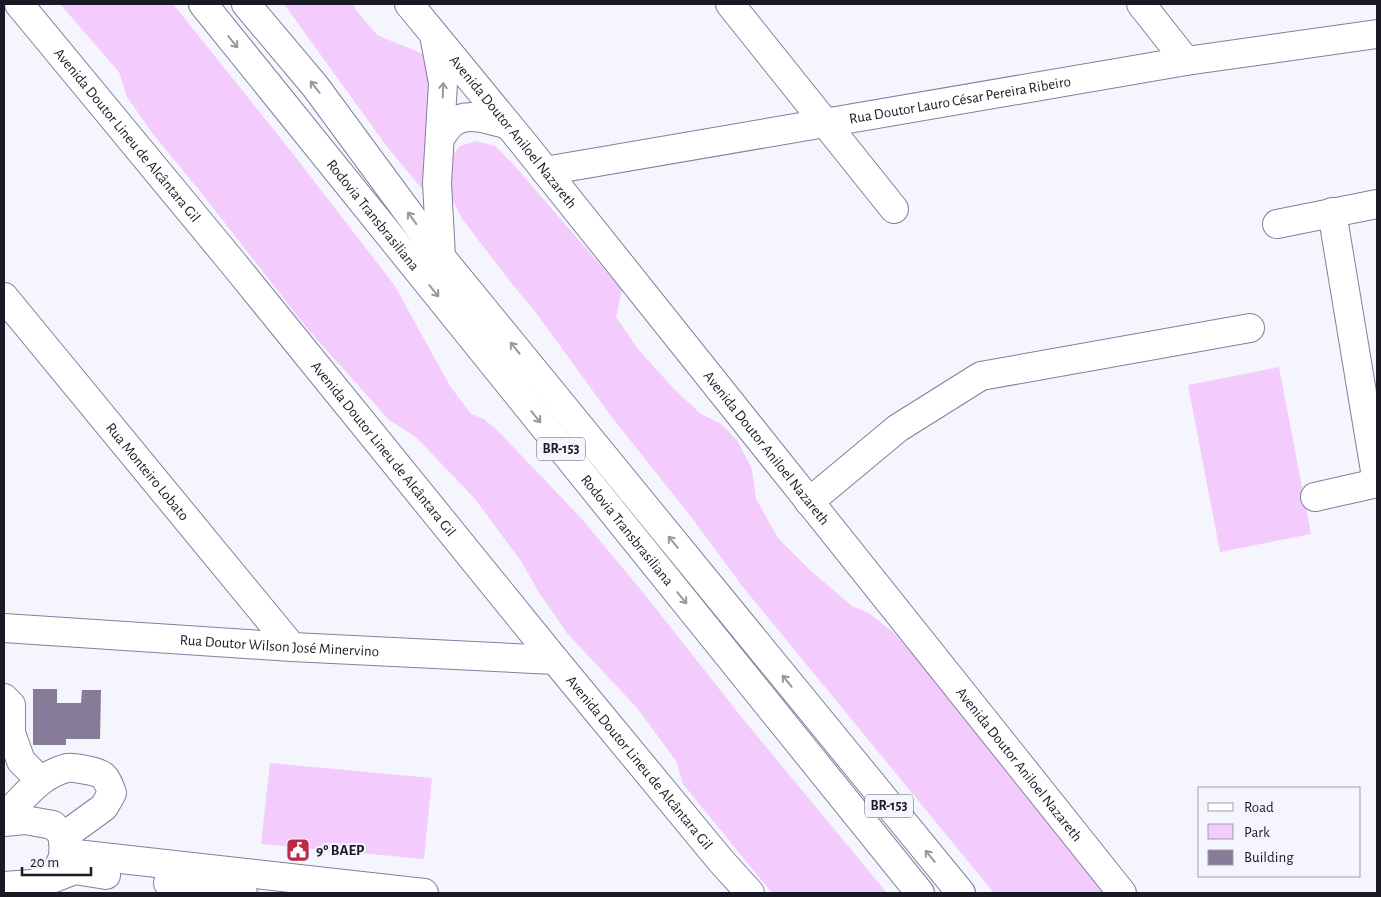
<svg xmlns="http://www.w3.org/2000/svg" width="1381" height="897" font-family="'Alegreya Sans',sans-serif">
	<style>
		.green { fill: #f3cbfd }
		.building { fill: #867c9a }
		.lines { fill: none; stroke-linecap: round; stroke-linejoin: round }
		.minor-casing { stroke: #7e819f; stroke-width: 30 }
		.major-casing { stroke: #7e819f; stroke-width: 30 }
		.highway-casing { stroke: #7e819f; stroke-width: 30 }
		.minor { stroke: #fff; stroke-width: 28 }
		.major { stroke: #fff; stroke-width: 28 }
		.highway { stroke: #fff; stroke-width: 28 }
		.oneway { stroke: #98989d }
		.labels { text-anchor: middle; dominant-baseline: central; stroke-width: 4; stroke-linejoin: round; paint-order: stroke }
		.shield { fill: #f5f6fd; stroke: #5b5c66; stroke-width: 1 }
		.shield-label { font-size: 14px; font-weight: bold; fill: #191a26 }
		.street-label { font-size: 15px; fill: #191a26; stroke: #f5f6fd }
		.poi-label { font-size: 15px; font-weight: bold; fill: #191a26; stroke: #f5f6fd; text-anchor: start }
	</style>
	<rect width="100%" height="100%" fill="#f5f6fd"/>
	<g class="green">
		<polygon points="60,4 173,4 290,150 395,286 450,386 471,414 484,419 499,432 581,518 646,596 743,719 887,893 772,893 683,784 676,761 637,708 567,633 538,591 521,561 475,499 416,437 389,420 306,327 203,195 153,134 127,97 119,72"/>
		<polygon points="284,4 353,4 356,10 377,35 430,57 428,188 422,189 385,144"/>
		<polygon points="476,141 495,146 514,165 622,290 616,317 638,349 674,389 701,414 721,424 737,440 752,469 756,499 778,538 812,572 852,606 869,613 895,634 962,710 1008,774 1109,893 994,893 742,586 692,518 611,416 534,310 512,284 463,220 452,199 447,177 448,161 460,146"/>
		<polygon points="1279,367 1311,534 1220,552 1188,385"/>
		<polygon points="270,763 432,778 424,859 261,844"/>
	</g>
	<polygon class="building" points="33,689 57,689 57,703 81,703 82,690 101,690 100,739 66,739 66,745 33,745"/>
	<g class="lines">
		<g class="minor-casing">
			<g id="minor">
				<polyline points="730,4 894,209"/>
				<polyline points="1141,4 1186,61"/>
				<path id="s1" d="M545,171L1186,61L1377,34"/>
				<polyline points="1277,224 1377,204"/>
				<path id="s2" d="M4,297L292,647"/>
				<polyline points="1315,497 1377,483 1332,212"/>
				<polyline points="809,502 898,428 981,376 1250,328"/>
				<path id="s3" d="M4,628L292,647L555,660"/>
				<polyline points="4,698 11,705 11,733 21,761 40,780"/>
				<path d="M4,816C25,798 37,776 67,768C72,767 80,769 86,770C104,773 106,776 112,793L104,807L64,836"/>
				<polyline points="4,822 25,820 53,825 64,836 63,857 54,878 31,884 4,886"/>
				<polyline points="63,842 76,854 424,893"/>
				<polyline points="54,878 75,870 106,875"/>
				<polyline points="168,883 243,893"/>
			</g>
		</g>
		<g class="major-casing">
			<g id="major">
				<path id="s4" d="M19,4L233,263L555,660L721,861L750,893"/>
				<path id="s5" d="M409,4L524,144L1122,893"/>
			</g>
		</g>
		<g class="highway-casing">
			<g id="highway">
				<path id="s6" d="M203,4L920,893"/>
				<polyline points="246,4 315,86 441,257 961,893"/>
				<polyline points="434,35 443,83 437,183 441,257"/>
				<path d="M440,138C443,134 446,129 450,125C465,110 491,120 508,125"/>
			</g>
		</g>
		<use href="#minor" class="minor"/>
		<use href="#major" class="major"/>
		<use href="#highway" class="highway"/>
	</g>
	<defs><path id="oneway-shaft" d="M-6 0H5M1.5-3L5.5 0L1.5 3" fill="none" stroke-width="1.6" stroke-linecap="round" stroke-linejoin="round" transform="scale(1.25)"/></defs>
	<g class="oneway">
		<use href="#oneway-shaft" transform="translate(233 42) rotate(51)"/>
		<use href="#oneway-shaft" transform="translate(315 87) rotate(-128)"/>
		<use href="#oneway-shaft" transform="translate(443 90) rotate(-88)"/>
		<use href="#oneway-shaft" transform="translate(412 218) rotate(-126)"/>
		<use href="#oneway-shaft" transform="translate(434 291) rotate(51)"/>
		<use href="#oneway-shaft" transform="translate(515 348) rotate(-129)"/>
		<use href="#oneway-shaft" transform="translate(536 417) rotate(51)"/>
		<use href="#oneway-shaft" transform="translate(673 542) rotate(-129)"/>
		<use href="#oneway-shaft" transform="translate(682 598) rotate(51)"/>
		<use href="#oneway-shaft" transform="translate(787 681) rotate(-129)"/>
		<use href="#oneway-shaft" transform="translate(930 856) rotate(-129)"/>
	</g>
	<defs>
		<g id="civic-square" transform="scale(1.25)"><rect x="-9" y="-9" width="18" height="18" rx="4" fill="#bb2945" stroke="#f5f6fd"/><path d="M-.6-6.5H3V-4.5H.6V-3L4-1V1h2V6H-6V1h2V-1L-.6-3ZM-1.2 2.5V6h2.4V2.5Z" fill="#fff"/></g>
	</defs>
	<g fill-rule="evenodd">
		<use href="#civic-square" x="298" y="850"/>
	</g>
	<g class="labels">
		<g class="shield">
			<rect x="537" y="437.5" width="48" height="23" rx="4"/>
			<rect x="865" y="794.5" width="48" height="23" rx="4"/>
		</g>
		<g class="shield-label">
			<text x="561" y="449">BR-153</text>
			<text x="889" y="806">BR-153</text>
		</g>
		<g class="street-label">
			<text stroke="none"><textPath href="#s1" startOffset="421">Rua Doutor Lauro César Pereira Ribeiro</textPath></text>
			<text stroke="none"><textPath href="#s5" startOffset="165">Avenida Doutor Aniloel Nazareth</textPath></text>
			<text stroke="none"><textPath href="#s4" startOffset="170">Avenida Doutor Lineu de Alcântara Gil</textPath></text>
			<text stroke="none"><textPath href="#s6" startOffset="271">Rodovia Transbrasiliana</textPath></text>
			<text stroke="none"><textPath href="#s5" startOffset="570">Avenida Doutor Aniloel Nazareth</textPath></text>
			<text stroke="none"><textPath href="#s4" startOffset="575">Avenida Doutor Lineu de Alcântara Gil</textPath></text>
			<text stroke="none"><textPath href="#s2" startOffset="226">Rua Monteiro Lobato</textPath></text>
			<text stroke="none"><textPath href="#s6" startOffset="676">Rodovia Transbrasiliana</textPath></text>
			<text stroke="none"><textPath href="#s3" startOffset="276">Rua Doutor Wilson José Minervino</textPath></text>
			<text stroke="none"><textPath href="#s4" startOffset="980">Avenida Doutor Lineu de Alcântara Gil</textPath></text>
			<text stroke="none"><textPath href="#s5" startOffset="975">Avenida Doutor Aniloel Nazareth</textPath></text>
		</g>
		<g class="poi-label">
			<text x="316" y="850">9º BAEP</text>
		</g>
	</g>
	<rect width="1381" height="897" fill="none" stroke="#191a26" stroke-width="10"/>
	<rect x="1198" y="787" width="162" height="90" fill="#f5f6fd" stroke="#9d9ea7"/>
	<rect x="1208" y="803" width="25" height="8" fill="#ffffff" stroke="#9d9ea7"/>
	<text x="1244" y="812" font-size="15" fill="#191a26">Road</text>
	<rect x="1208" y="824" width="25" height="15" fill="#f3cbfd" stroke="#9d9ea7"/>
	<text x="1244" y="837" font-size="15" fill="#191a26">Park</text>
	<rect x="1208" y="850" width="25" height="15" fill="#867c9a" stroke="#9d9ea7"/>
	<text x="1244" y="862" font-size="15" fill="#191a26">Building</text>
	<path d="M22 867v8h69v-8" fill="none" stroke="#191a26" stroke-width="2.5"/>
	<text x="30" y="867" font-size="15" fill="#191a26" stroke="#f5f6fd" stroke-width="4" paint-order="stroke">20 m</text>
</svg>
